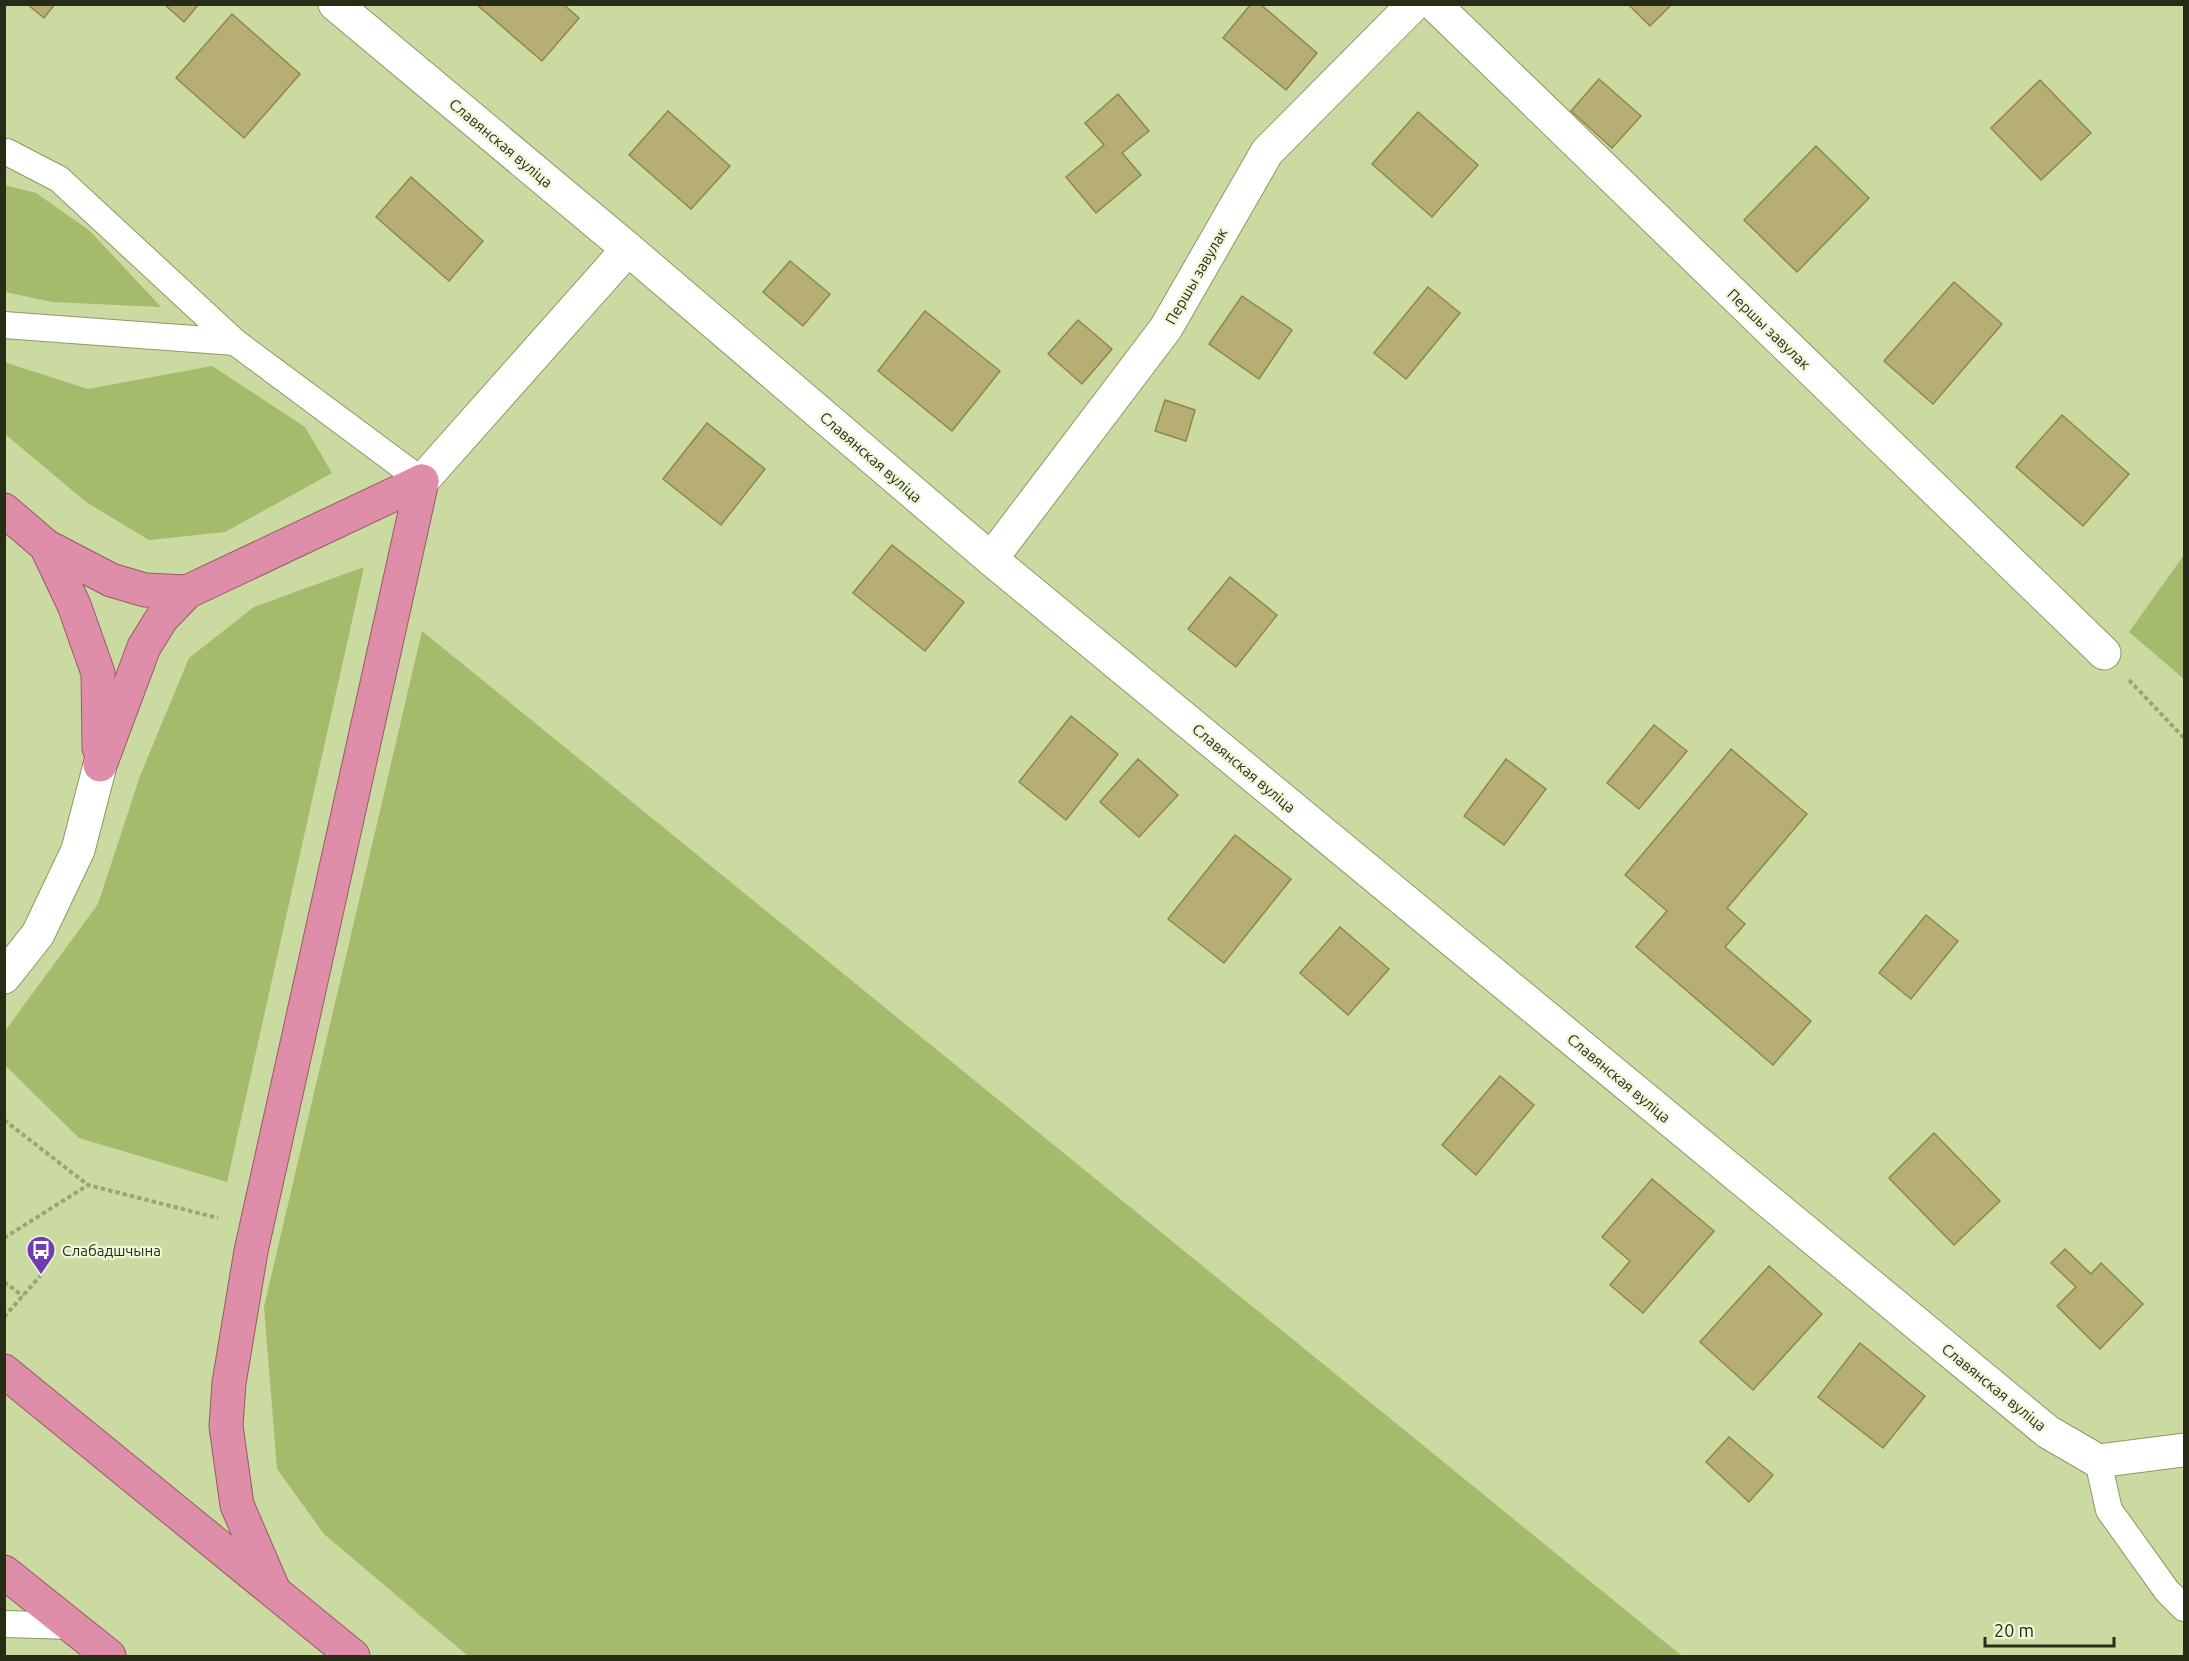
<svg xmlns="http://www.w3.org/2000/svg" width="2189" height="1661" font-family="Ubuntu,sans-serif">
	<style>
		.green { fill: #a6ba6b }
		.building { fill: #b7ae73; stroke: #8f874d; stroke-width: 1.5 }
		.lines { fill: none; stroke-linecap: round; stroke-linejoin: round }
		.service-casing { stroke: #8b9a62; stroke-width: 28 }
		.minor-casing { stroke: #8b9a62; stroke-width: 35 }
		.secondary-casing { stroke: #8b9a62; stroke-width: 35 }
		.trunk-casing { stroke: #985a66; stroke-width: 35 }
		.path { stroke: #99a676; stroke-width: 4; stroke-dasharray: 4.5 3; stroke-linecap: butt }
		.service { stroke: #fff; stroke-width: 26 }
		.minor { stroke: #fff; stroke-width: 33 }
		.secondary { stroke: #fff; stroke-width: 33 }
		.trunk { stroke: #de8ea8; stroke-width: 33 }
		.labels { text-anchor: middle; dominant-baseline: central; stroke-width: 4.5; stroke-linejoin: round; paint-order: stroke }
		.street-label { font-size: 15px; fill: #262c15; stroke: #eef7da }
		.poi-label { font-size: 15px; fill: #262c15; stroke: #eef7da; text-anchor: start }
	</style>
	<rect width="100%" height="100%" fill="#cadaa0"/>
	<g class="green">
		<polygon points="4,185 36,193 90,231 161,307 52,302 5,292"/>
		<polygon points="4,362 88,389 212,366 305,427 332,473 225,532 149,540 86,502 5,434"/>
		<polygon points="2184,555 2184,679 2129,632"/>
		<polygon points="364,567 227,1182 79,1138 5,1065 5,1031 98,904 140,776 189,658 254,607"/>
		<polygon points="422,631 1682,1656 468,1656 324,1534 277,1469 264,1307"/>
	</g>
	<g class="building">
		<polygon points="27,4 55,4 44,18"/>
		<polygon points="164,4 199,4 184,22"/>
		<polygon points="476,4 563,4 579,18 542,61"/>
		<polygon points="1251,4 1260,4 1317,53 1286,90 1223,38"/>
		<polygon points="1628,4 1672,4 1650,26"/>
		<polygon points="232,14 300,74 244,138 176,78"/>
		<polygon points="1599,79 1641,116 1612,148 1571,111"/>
		<polygon points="2040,80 2091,133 2041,180 1991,128"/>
		<polygon points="1118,94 1149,131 1122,153 1141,175 1096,213 1066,177 1104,145 1085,123"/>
		<polygon points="668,111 730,166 691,209 629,155"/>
		<polygon points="1418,112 1478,165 1432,217 1372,164"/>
		<polygon points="1816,146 1869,198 1797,272 1744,220"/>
		<polygon points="411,177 483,241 449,281 376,217"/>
		<polygon points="790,261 830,294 803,326 763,292"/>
		<polygon points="1954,282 2002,324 1933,404 1884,361"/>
		<polygon points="1428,287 1460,313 1406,379 1374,353"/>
		<polygon points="1242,296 1292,330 1259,379 1209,344"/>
		<polygon points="925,311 1000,371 952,431 878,371"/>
		<polygon points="1078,320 1112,349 1082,384 1048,354"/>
		<polygon points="1165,400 1195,410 1186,441 1155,431"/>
		<polygon points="2062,415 2129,474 2083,526 2016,467"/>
		<polygon points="707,423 765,469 721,525 663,479"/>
		<polygon points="892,545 964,602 925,651 853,593"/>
		<polygon points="1230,577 1277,615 1236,667 1188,629"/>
		<polygon points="1071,716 1118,754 1066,820 1019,782"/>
		<polygon points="1654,725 1687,751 1639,809 1607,783"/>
		<polygon points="1731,749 1807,814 1727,908 1745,924 1725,947 1811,1021 1773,1065 1636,947 1667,911 1625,875"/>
		<polygon points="1138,759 1178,795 1139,837 1100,802"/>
		<polygon points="1506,759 1546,789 1504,845 1464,816"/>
		<polygon points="1235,835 1291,879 1224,963 1168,919"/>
		<polygon points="1926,915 1958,941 1911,999 1879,973"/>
		<polygon points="1340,927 1389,969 1348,1015 1300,973"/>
		<polygon points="1500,1076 1534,1105 1476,1175 1442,1145"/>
		<polygon points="1934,1133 2000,1201 1954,1245 1889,1178"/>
		<polygon points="1652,1179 1714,1231 1643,1313 1610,1285 1630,1261 1602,1237"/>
		<polygon points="2065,1249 2091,1274 2101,1263 2143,1304 2100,1349 2057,1306 2076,1287 2051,1263"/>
		<polygon points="1769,1266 1822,1314 1753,1390 1700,1342"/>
		<polygon points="1860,1343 1925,1396 1883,1448 1818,1397"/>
		<polygon points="1729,1437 1773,1475 1749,1502 1706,1462"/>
	</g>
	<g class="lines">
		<g class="service-casing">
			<g id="service">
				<polyline points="4,152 7,152 59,179 235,342 422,481"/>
				<polyline points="4,325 235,342"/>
				<polyline points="2098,1461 2109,1510 2167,1591 2184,1608"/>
				<polyline points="4,1624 72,1626"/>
			</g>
		</g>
		<g class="minor-casing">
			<g id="minor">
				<polyline points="335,4 628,249 991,559 2048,1432 2098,1461 2184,1450"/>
				<polyline points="1434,4 2104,653"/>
				<polyline points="422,481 628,249"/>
				<polyline points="991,559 1166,328 1267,152 1414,4"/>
			</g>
		</g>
		<g class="secondary-casing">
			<polyline id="secondary" points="4,977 38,934 78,850 100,765"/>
		</g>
		<g class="trunk-casing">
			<g id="trunk">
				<polyline points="4,510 46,546 74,605 98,673 99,748"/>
				<polyline points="46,546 111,580 145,590 187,592"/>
				<polyline points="100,765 144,647 162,618 187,592 422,481"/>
				<polyline points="4,1371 353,1656"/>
				<polyline points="4,1572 109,1656"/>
				<polyline points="274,1591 237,1505 226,1426 229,1383 251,1251 422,481"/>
			</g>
		</g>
		<g class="path">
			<polyline points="2129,680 2184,738"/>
			<polyline points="4,1120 88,1185"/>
			<polyline points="4,1238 88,1185 218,1218"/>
			<polyline points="4,1282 23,1296"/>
			<polyline points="4,1317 41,1275"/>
		</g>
		<use href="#service" class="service"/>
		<use href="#minor" class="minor"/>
		<use href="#secondary" class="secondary"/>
		<use href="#trunk" class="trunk"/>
	</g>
	<defs>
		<g id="bus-pin" transform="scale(1.5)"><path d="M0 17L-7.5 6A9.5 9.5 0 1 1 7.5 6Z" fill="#713bb1" stroke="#eef7da"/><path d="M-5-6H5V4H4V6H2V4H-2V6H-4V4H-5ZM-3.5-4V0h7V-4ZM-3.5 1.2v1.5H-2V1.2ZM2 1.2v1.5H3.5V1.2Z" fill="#fff"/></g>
	</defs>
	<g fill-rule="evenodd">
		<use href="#bus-pin" x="41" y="1250"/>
	</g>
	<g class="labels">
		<g class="street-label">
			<text transform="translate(501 143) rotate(40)">Славянская вуліца</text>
			<text transform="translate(1196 276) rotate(-60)">Першы завулак</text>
			<text transform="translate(1769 329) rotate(44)">Першы завулак</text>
			<text transform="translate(871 457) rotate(41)">Славянская вуліца</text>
			<text transform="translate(1244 768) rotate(40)">Славянская вуліца</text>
			<text transform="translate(1619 1078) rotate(40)">Славянская вуліца</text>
			<text transform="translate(1994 1387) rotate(39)">Славянская вуліца</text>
		</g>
		<g class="poi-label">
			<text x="62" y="1250">Слабадшчына</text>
		</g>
	</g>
	<rect width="2189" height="1661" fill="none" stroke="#262c15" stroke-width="12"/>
	<path d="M1985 1637v9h129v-9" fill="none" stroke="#262c15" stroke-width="3"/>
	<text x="1994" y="1637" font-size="18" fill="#262c15" stroke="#eef7da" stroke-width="4.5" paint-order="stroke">20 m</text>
</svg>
